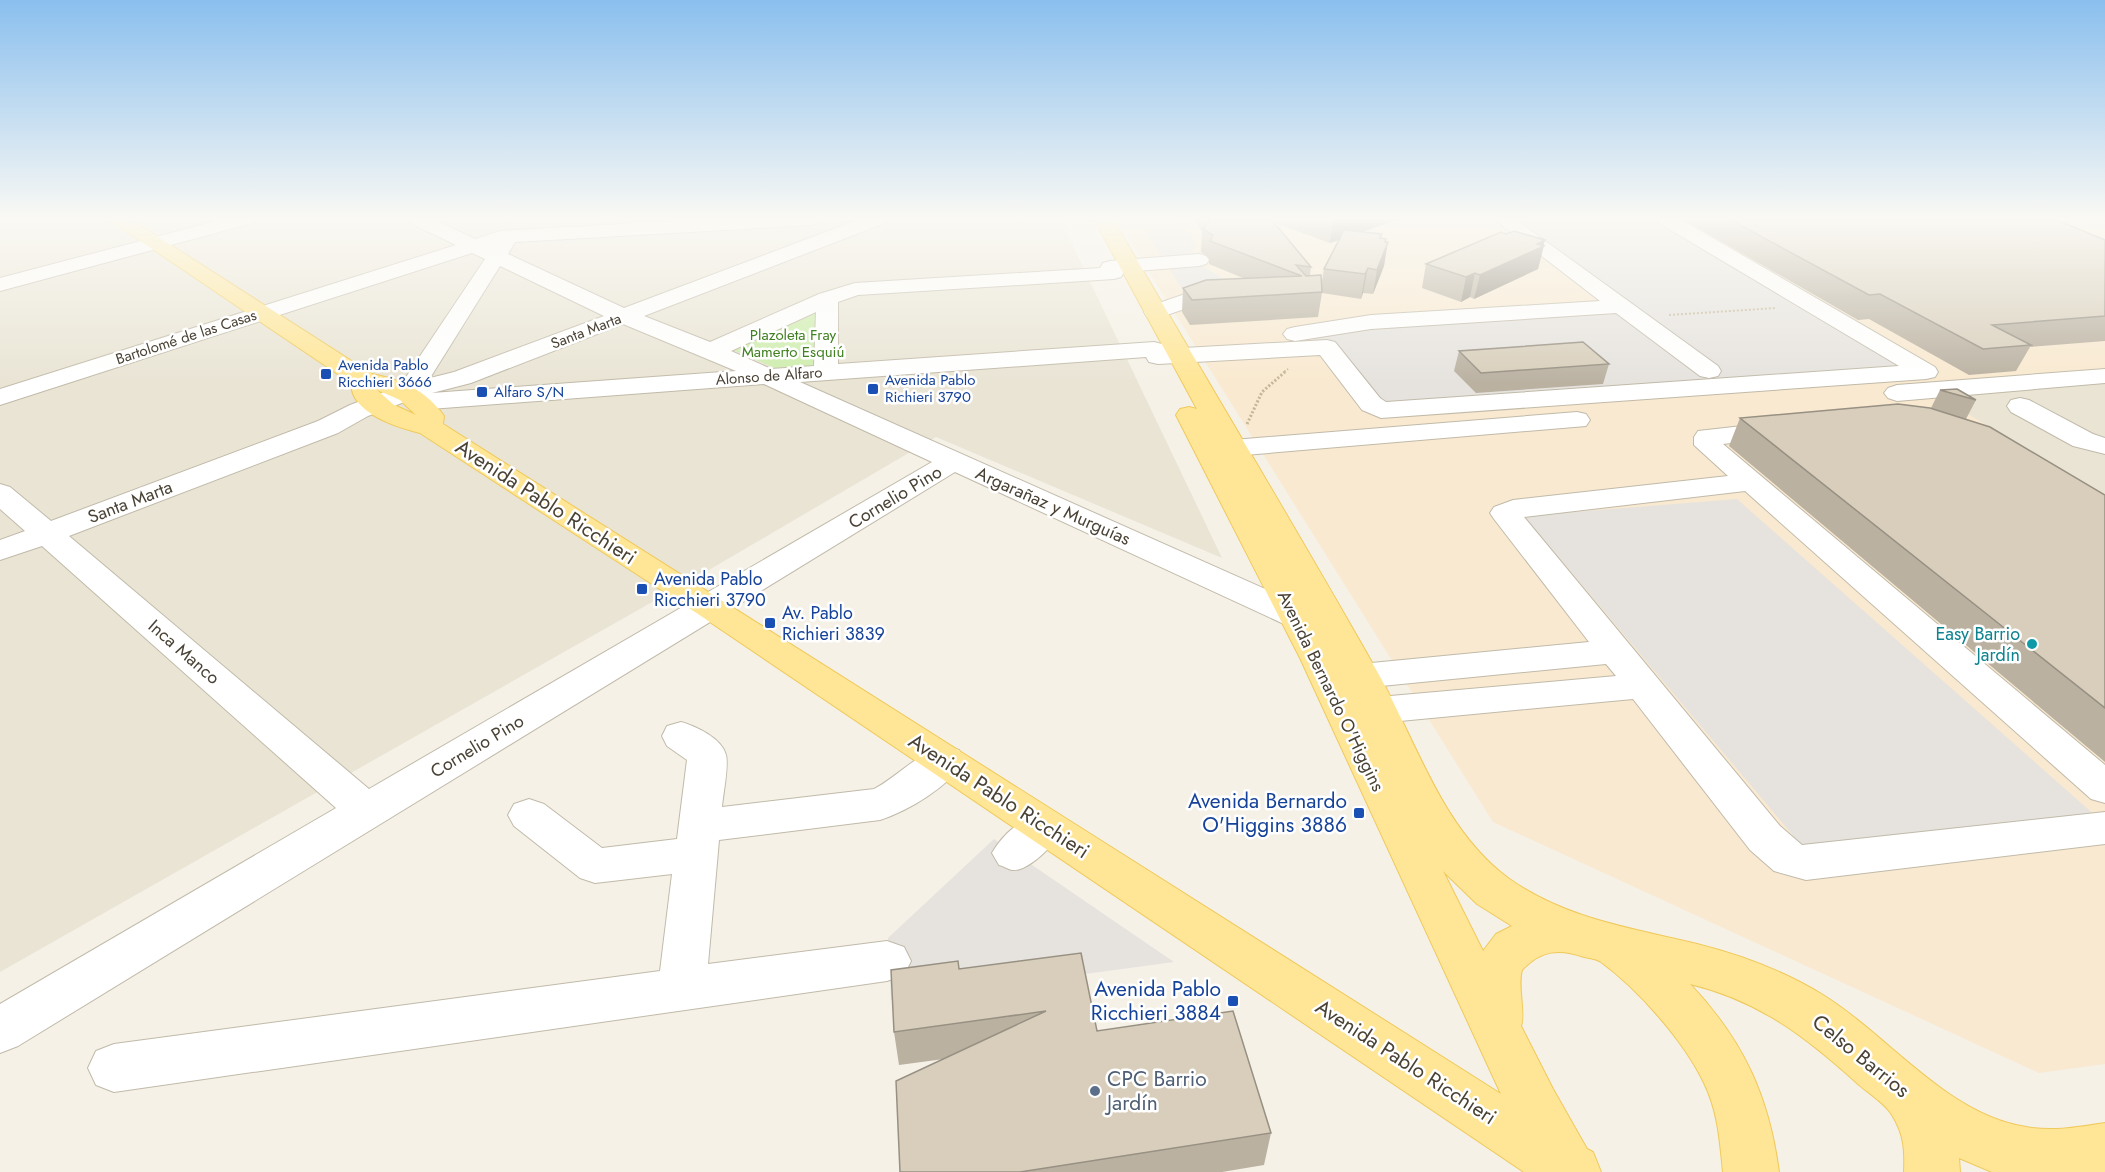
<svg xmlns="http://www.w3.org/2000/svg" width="2105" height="1172" font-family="Jost,sans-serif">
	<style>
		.residential { fill: #e9e4d4 }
		.commercial { fill: #f9e9d0 }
		.green { fill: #cdedac }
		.parking { fill: #e6e3df }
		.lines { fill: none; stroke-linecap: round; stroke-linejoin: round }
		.minor-casing { stroke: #c1baa9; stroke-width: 2 }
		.major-casing { stroke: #efc95b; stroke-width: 2 }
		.path-far1 { stroke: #c4b798; stroke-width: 2; stroke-dasharray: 2 2; stroke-linecap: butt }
		.path { stroke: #c4b798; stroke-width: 3; stroke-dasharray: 2 2; stroke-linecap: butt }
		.minor { fill: #fff; fill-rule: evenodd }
		.major { fill: #ffe696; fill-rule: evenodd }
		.wall { fill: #bab1a1; fill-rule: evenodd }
		.shaded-wall { fill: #979083 }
		.building { fill: #d8cebb; stroke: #979083; stroke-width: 1.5 }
		.transit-dot { fill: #1a4fb4; stroke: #fff; stroke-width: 2 }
		.culture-dot { fill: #0f9aa8; stroke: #fff; stroke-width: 2 }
		.service-dot { fill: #5c6f8a; stroke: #fff; stroke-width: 2 }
		.labels { text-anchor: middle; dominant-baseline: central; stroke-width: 5; stroke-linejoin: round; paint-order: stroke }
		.far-street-label { font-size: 15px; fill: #494235; stroke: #fff }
		.far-park-label { font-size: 15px; fill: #428022; stroke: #fff }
		.far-transit-label { font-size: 15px; fill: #164399; stroke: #fff; text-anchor: start }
		.street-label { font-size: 18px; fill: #494235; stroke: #fff }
		.transit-label { font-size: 18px; fill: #164399; stroke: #fff; text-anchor: start }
		.culture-label { font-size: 18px; fill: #0d838f; stroke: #fff; text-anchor: end }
		.near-street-label { font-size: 21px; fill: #494235; stroke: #fff }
		.near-transit-label { font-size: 21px; fill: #164399; stroke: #fff; text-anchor: end }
		.near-service-label { font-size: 21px; fill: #4e5e75; stroke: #fff; text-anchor: start }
	</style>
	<rect width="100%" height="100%" fill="#f5f1e7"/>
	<g class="residential">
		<polygon points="0,219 1060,219 1222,558 936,437 714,567 0,972"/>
		<polygon points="2105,379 2105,498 1933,393"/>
	</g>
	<polygon class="commercial" points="1116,219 2105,219 2105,379 1934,393 2105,498 2105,1064 2039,1073 1493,822"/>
	<polygon class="green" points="817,311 815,366 775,368 731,349"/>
	<g class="parking">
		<polygon points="1511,219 1661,219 1921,373 1376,417 1305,328 1629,305"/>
		<polygon points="1187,223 1196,247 1192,252 1197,263 1219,276 1238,300 1190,302 1142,225"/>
		<polygon points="1737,499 2097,817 1806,851 1524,516"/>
		<polygon points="994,839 1174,962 891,1000 888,938"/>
	</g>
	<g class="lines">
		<g class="minor-casing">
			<g id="minor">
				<polygon points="224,219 255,219 253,223 0,291 0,278"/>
				<path d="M408,219H433L475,239L500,231L709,219H820L818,223L811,225L515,242L508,254L624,308L860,219H887L885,223L644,316L710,342L819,294L855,283L1100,268L1103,263L1110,261L1199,254L1206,256L1209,260L1206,264L1199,266L1124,272L1121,277L1114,279L858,295L838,302V364L1154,342L1162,344L1166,349L1327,340L1335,342L1380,398L1386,402L1899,366L1659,223L1657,219H1680L1935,367L1938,372L1935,377L1926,379L1381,418L1362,410L1320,355L1158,364L1149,362L1146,357L800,382L1308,608L1313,616L1308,624L1296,627L1284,624L955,472L18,1046L0,1053V1004L336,808L42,546L0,560V540L25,531L0,509V484L10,487L51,521L318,421L350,405L400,386L485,259L472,253L0,405V389L456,245L410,223ZM500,266L604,316L454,372L430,378ZM816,312L814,366L771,369L731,351ZM623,324L736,371L432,393L471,383ZM764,384L932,462L369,789L69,536L338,433L368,416L420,396L417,401L421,406L430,409Z"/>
				<polygon points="1494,219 1515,219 1718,366 1721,371 1718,376 1709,378 1700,376 1616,313 1371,329 1295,341 1287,339 1283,334 1287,329 1295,327 1371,315 1600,301"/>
				<polygon points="1194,291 1202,293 1205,298 1202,303 1155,319 1147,317 1144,312 1147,307"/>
				<polygon points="2105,369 2105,383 1897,401 1888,398 1884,393 1888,388 1897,385"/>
				<polygon points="2020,398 2029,400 2093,434 2105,438 2105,454 2073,446 2011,412 2007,406 2011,400"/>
				<polygon points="1577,412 1586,414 1590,420 1586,426 1233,456 1223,454 1219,448 1223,442 1233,440"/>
				<polygon points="1778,422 1788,424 1792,430 1788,436 1723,444 2105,765 2105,803 2091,799 1745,491 1524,517 1780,826 1802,845 2105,812 2105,844 1806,880 1774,871 1750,850 1633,699 1379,723 1366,719 1360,710 1366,701 1379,697 1616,676 1606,664 1361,688 1348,685 1343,676 1348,667 1361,664 1589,642 1494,519 1490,513 1494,507 1513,500 1728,476 1694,445 1694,437 1698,431"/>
				<path d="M681,722C695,726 722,738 726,755C729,766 723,794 722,807L874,789C893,780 927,746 945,746C949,746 955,749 959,750L965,760C950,786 908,811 880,820L719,840L708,964L887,941L904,947L911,961L904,975L887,981L114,1092L96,1085L88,1068L96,1051L114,1044L660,971L672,874L595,883L580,878L514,826L508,815L514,804L529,799L544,804L602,848L677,839L687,760L667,746L662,736L667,726Z"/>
				<path d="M1045,810L1060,815L1066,826C1058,840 1030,872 1012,870C1008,869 1003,866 999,865L992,853C1003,833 1024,817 1045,810Z"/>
			</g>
		</g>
		<g class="major-casing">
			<path id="major" d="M108,219H130L372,374C402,380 426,390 444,416L443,424L1501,1094L1300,658L1176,415L1180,409L1189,407L1197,409L1094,219H1113C1201,371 1292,521 1378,673C1417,743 1442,829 1508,878C1565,919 1631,928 1697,944C1741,955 1784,971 1823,995C1889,1036 1947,1115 2026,1127C2053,1132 2079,1127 2105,1123V1172H1992L1959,1158L1960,1172H1904C1905,1150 1904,1134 1892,1115C1885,1103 1868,1093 1858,1084C1806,1037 1760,1001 1690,984C1743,1040 1769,1096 1779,1172H1723C1720,1142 1718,1111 1704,1083C1685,1042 1638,989 1601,962C1597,959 1589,958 1584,957C1559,948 1541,950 1522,970C1517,988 1526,1013 1521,1026L1553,1089L1587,1149L1593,1152L1601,1172H1524L698,614L420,433C396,427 351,413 351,383ZM377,390L400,400L416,415L394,405ZM1443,871L1477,904L1512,926L1496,934L1483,951Z"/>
		</g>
		<g class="path-far1">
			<polyline points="1669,315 1776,308"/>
			<polyline points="1284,372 1288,369"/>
		</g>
		<polyline class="path" points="1247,424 1262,392 1286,371"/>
		<use href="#minor" class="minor"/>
		<use href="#major" class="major"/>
	</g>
	<g class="wall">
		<path d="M1194,219H1399L1362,232L1382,234L1381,238L1386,239L1384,266L1373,294L1363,293L1361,299L1322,293L1318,317L1190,325L1182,312L1183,288L1243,278L1209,264V258L1201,252L1202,231ZM1275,223L1330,243L1339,240L1324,269L1321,287L1310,275L1311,267Z"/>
		<polygon points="1682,219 2054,219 2105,240 2105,341 2030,347 2016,371 1969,375 1869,319 1858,320"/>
		<polygon points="1544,246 1538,269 1474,299 1470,297 1461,302 1422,288 1426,264"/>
		<polygon points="1459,351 1609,364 1603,384 1476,393 1454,371"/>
		<polygon points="1940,390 1976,400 1966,419 2105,495 2105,762 1729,446 1740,418 1931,408"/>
		<polygon points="959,969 1097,1031 1271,1133 1264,1165 1222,1172 900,1172 944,1059 899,1065 894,1032"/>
	</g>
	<g class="shaded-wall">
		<polygon points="1337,219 1399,219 1330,243 1333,221"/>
		<polygon points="1386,239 1383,256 1388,242 1384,266 1373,294 1377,270"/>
		<polygon points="1545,240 1538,269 1474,299 1480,275"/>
		<polygon points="1368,268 1363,293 1361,299 1365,274"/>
		<polygon points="1475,273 1470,297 1461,302 1466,277"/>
	</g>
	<g class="building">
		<polygon points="1211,219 1271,219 1311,267 1296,265 1306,276 1321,275 1322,292 1192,300 1183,288 1206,280 1302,276 1210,241 1213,235 1203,229"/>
		<polygon points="1729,219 2054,219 2105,240 2105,316 1992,325 2031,345 1983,349 1880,294 1869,295"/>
		<polygon points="1344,230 1382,234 1380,238 1386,239 1385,242 1388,242 1377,270 1368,268 1365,274 1324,269"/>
		<polygon points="1514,231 1545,240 1537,244 1544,246 1480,275 1475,273 1466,277 1426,264 1501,232 1506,234"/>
		<polygon points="1583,342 1609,364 1481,373 1459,351"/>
		<polygon points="1957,389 1976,400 1940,390"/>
		<polygon points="1898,404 1930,408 1990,427 2105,495 2105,708 1740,418"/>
		<polygon points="1081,953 1097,1031 1233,1011 1271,1133 1020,1172 900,1172 896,1081 1046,1011 894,1032 891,970 958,961 959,969"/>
	</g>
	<linearGradient id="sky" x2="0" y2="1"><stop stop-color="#8abfee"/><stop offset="0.57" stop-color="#faf9f4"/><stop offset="1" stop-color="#faf9f4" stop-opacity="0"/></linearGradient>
	<rect width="2105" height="383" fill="url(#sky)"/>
	<g class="transit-dot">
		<rect x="320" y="368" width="12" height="12" rx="3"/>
		<rect x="867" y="383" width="12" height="12" rx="3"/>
		<rect x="476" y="386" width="12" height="12" rx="3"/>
		<rect x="636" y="583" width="12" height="12" rx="3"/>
		<rect x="764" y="617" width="12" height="12" rx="3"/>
		<rect x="1353" y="807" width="12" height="12" rx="3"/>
		<rect x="1227" y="995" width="12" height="12" rx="3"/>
	</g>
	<circle class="culture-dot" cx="2032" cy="644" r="6"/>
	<circle class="service-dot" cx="1095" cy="1091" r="6"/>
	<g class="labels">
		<g class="far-street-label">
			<text transform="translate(586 331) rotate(-21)">Santa Marta</text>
			<text transform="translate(186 337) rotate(-18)">Bartolomé de las Casas</text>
			<text transform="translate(769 376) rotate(-4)">Alonso de Alfaro</text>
		</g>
		<g class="far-park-label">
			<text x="793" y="335">Plazoleta Fray<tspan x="793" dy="17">Mamerto Esquiú</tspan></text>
		</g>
		<g class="far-transit-label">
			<text x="338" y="365">Avenida Pablo<tspan x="338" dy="17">Ricchieri 3666</tspan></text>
			<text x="885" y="380">Avenida Pablo<tspan x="885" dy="17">Richieri 3790</tspan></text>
			<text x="494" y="392">Alfaro S/N</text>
		</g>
		<g class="street-label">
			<text transform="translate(895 497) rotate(-31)">Cornelio Pino</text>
			<text transform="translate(130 502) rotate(-21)">Santa Marta</text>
			<text transform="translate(1053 506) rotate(24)">Argarañaz y Murguías</text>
			<text transform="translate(184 652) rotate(41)">Inca Manco</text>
			<text transform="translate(1331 691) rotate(64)">Avenida Bernardo O'Higgins</text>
			<text transform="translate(477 746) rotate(-31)">Cornelio Pino</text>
		</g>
		<g class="transit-label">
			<text x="654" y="579">Avenida Pablo<tspan x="654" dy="21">Ricchieri 3790</tspan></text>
			<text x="782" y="613">Av. Pablo<tspan x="782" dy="21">Richieri 3839</tspan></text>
		</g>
		<g class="culture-label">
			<text x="2020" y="634">Easy Barrio<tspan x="2020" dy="21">Jardín</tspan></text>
		</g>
		<g class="near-street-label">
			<text transform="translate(546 502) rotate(33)">Avenida Pablo Ricchieri</text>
			<text transform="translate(999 796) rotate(33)">Avenida Pablo Ricchieri</text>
			<text transform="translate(1861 1056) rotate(39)">Celso Barrios</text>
			<text transform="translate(1406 1062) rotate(33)">Avenida Pablo Ricchieri</text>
		</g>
		<g class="near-transit-label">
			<text x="1347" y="801">Avenida Bernardo<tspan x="1347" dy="24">O'Higgins 3886</tspan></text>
			<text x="1221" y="989">Avenida Pablo<tspan x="1221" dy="24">Ricchieri 3884</tspan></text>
		</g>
		<g class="near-service-label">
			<text x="1107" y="1079">CPC Barrio<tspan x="1107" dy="24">Jardín</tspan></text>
		</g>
	</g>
</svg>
